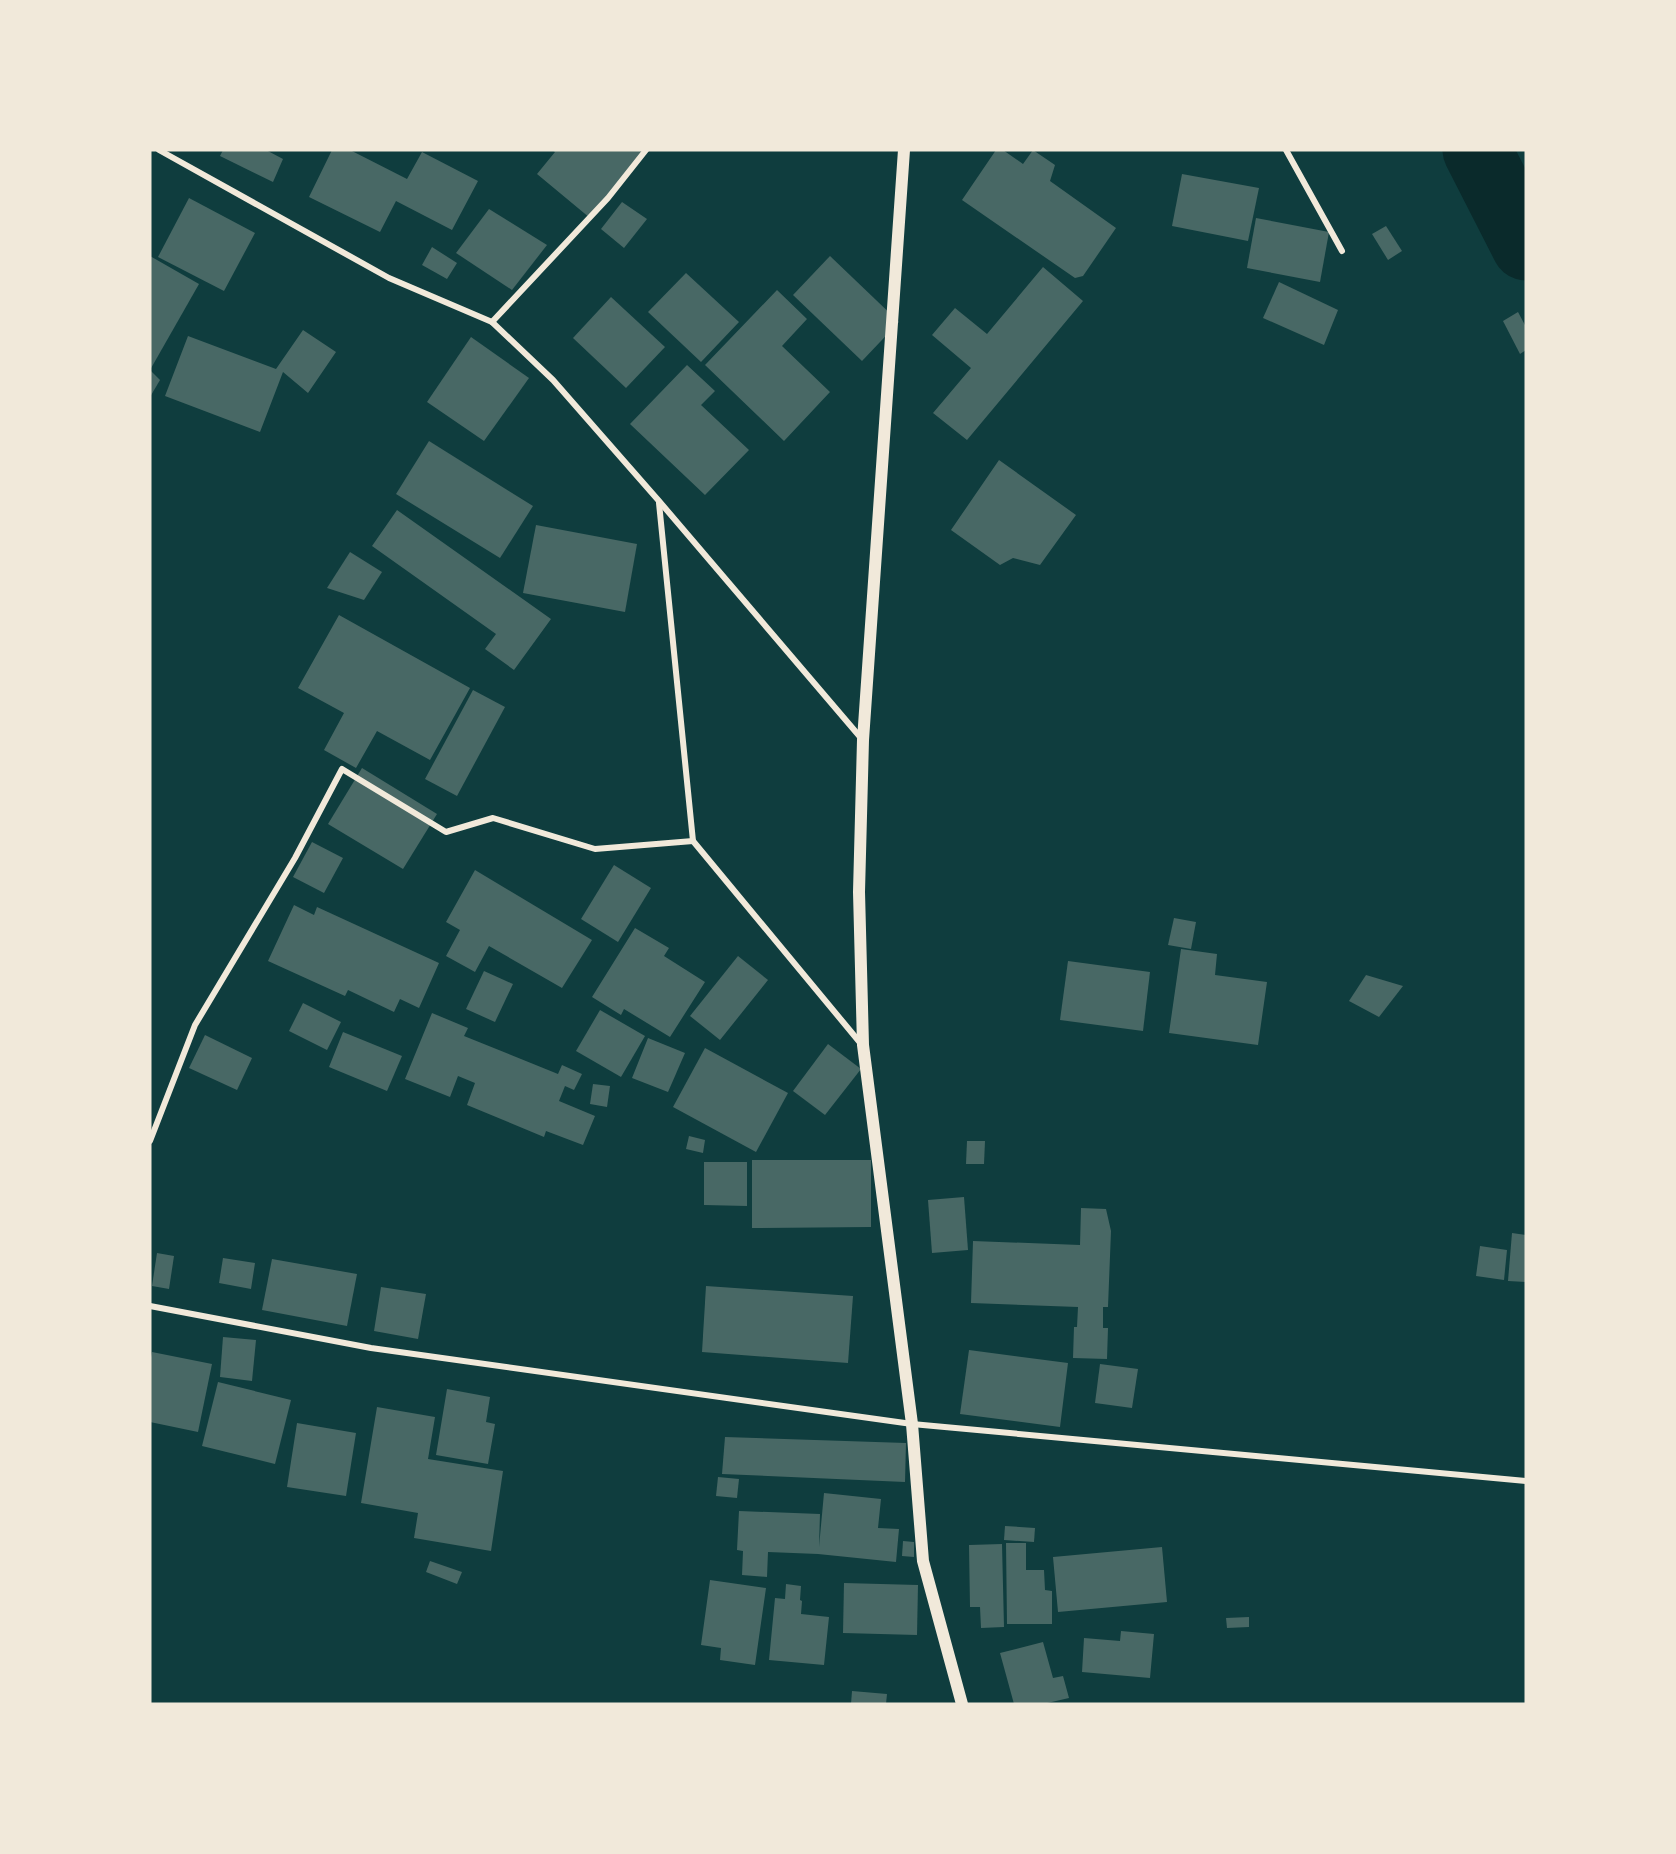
<svg xmlns="http://www.w3.org/2000/svg" width="1676" height="1854" font-family="'Sofia Sans Condensed',sans-serif">
	<style>
		.lines { fill: none; stroke-linecap: round; stroke-linejoin: round }
		.river { stroke: #0a2a2b; stroke-width: 69 }
		.building { fill: #486865 }
		.minor { stroke: #f1e9da; stroke-width: 6 }
		.secondary { stroke: #f1e9da; stroke-width: 12 }
	</style>
	<rect width="100%" height="100%" fill="#0f3d3e"/>
	<g class="lines">
		<polyline class="river" points="1477,150 1526,246"/>
	</g>
	<g class="building">
		<polygon points="223,150 266,150 283,159 273,182 220,156"/>
		<polygon points="332,150 350,150 407,179 422,152 478,181 452,230 396,201 380,232 309,197"/>
		<polygon points="552,150 640,150 644,153 590,218 537,174 555,152"/>
		<polygon points="996,150 1003,150 1023,164 1033,150 1055,165 1050,181 1116,228 1083,276 1075,278 962,200"/>
		<polygon points="1182,174 1259,188 1248,241 1172,226"/>
		<polygon points="189,198 255,233 224,291 158,257"/>
		<polygon points="622,202 647,219 624,248 601,229"/>
		<polygon points="489,209 547,245 512,290 456,253"/>
		<polygon points="1256,218 1329,232 1320,282 1247,268"/>
		<polygon points="1386,226 1402,251 1388,260 1372,234"/>
		<polygon points="432,247 457,263 447,279 422,265"/>
		<polygon points="150,256 199,284 150,370"/>
		<polygon points="830,256 899,322 862,361 793,295"/>
		<polygon points="1043,267 1083,301 967,440 933,413 971,368 932,335 955,308 987,334"/>
		<polygon points="686,273 739,322 701,362 648,312"/>
		<polygon points="1279,282 1338,310 1324,345 1263,318"/>
		<polygon points="777,290 807,319 782,346 830,392 784,441 705,365"/>
		<polygon points="611,297 665,347 626,388 573,338"/>
		<polygon points="1518,312 1526,327 1526,350 1520,354 1503,321"/>
		<polygon points="303,330 336,352 308,393 283,372 260,432 165,396 188,336 276,369"/>
		<polygon points="471,337 529,378 484,441 427,402"/>
		<polygon points="687,365 715,391 701,405 749,450 705,495 630,424"/>
		<polygon points="150,370 160,380 150,397"/>
		<polygon points="429,441 533,506 500,558 396,494"/>
		<polygon points="999,460 1076,515 1040,565 1013,558 1000,565 951,530"/>
		<polygon points="397,510 551,619 514,670 485,649 496,634 372,546"/>
		<polygon points="536,525 637,544 625,612 523,593"/>
		<polygon points="350,552 382,572 364,600 327,588"/>
		<polygon points="339,615 470,688 430,760 377,731 356,768 324,750 344,713 298,688"/>
		<polygon points="473,690 505,707 457,796 425,779"/>
		<polygon points="362,768 437,814 403,869 328,824"/>
		<polygon points="312,842 343,858 324,893 293,877"/>
		<polygon points="614,865 651,888 618,942 581,919"/>
		<polygon points="475,870 592,940 562,988 489,946 475,972 446,956 460,930 446,922"/>
		<polygon points="294,905 314,915 317,907 439,963 419,1008 400,999 394,1012 348,990 345,996 268,961"/>
		<polygon points="1174,918 1196,922 1191,949 1168,945"/>
		<polygon points="635,928 669,948 664,956 705,982 670,1037 624,1009 621,1015 592,997"/>
		<polygon points="1181,949 1217,954 1215,975 1267,982 1258,1045 1169,1033"/>
		<polygon points="738,956 768,980 720,1040 690,1016"/>
		<polygon points="1068,961 1150,972 1143,1031 1060,1020"/>
		<polygon points="484,971 513,984 495,1022 466,1009"/>
		<polygon points="1366,975 1403,986 1379,1017 1349,1001"/>
		<polygon points="303,1003 341,1022 327,1050 289,1031"/>
		<polygon points="600,1010 645,1036 621,1077 576,1051"/>
		<polygon points="432,1013 468,1028 464,1036 558,1074 562,1065 582,1074 574,1090 565,1086 559,1101 595,1116 583,1145 546,1131 544,1137 467,1105 475,1083 458,1076 450,1097 405,1079"/>
		<polygon points="343,1032 402,1056 387,1091 329,1067"/>
		<polygon points="205,1035 252,1058 237,1090 189,1068"/>
		<polygon points="648,1038 685,1053 668,1092 632,1078"/>
		<polygon points="828,1044 861,1069 825,1115 793,1091"/>
		<polygon points="705,1048 788,1093 756,1152 673,1107"/>
		<polygon points="593,1084 610,1086 607,1107 590,1104"/>
		<polygon points="689,1136 705,1140 703,1153 686,1149"/>
		<polygon points="967,1141 985,1141 984,1164 966,1164"/>
		<polygon points="752,1160 871,1160 871,1227 752,1228"/>
		<polygon points="704,1162 747,1162 747,1206 704,1205"/>
		<polygon points="964,1197 968,1250 932,1253 928,1200"/>
		<polygon points="1081,1208 1106,1209 1111,1231 1108,1307 1103,1307 1103,1328 1108,1328 1107,1359 1073,1358 1074,1327 1077,1327 1078,1307 971,1303 973,1241 1080,1245"/>
		<polygon points="1512,1233 1526,1235 1526,1282 1508,1281"/>
		<polygon points="1480,1246 1507,1250 1504,1280 1476,1276"/>
		<polygon points="157,1253 174,1256 169,1289 152,1286"/>
		<polygon points="223,1258 255,1263 251,1289 219,1283"/>
		<polygon points="272,1259 357,1274 347,1326 262,1310"/>
		<polygon points="706,1286 853,1296 848,1363 702,1352"/>
		<polygon points="381,1287 426,1294 418,1339 374,1331"/>
		<polygon points="223,1337 256,1340 252,1381 220,1377"/>
		<polygon points="969,1350 1068,1363 1060,1427 960,1414"/>
		<polygon points="152,1352 212,1364 198,1432 150,1422 150,1363"/>
		<polygon points="1100,1364 1138,1369 1132,1408 1095,1403"/>
		<polygon points="218,1382 291,1400 275,1464 202,1446"/>
		<polygon points="447,1389 490,1397 486,1422 495,1424 488,1464 436,1455"/>
		<polygon points="377,1407 435,1417 428,1459 503,1471 491,1551 414,1538 418,1513 361,1503"/>
		<polygon points="297,1423 356,1433 346,1496 287,1487"/>
		<polygon points="725,1437 906,1443 905,1482 722,1474"/>
		<polygon points="718,1477 739,1479 737,1498 716,1496"/>
		<polygon points="824,1493 881,1499 878,1528 899,1529 896,1562 818,1554 768,1552 767,1577 742,1575 743,1551 737,1550 739,1511 820,1514 819,1547"/>
		<polygon points="1005,1526 1035,1528 1034,1542 1004,1540"/>
		<polygon points="903,1541 914,1542 914,1557 902,1556"/>
		<polygon points="1006,1543 1026,1543 1026,1570 1044,1570 1045,1590 1052,1591 1052,1624 1007,1624"/>
		<polygon points="1002,1544 1004,1627 981,1628 980,1607 970,1607 969,1545"/>
		<polygon points="1162,1547 1167,1602 1058,1612 1053,1557"/>
		<polygon points="430,1561 462,1572 457,1584 426,1572"/>
		<polygon points="710,1580 766,1588 755,1665 720,1660 721,1648 701,1645"/>
		<polygon points="844,1583 918,1585 917,1635 843,1633"/>
		<polygon points="786,1584 801,1586 800,1600 802,1601 801,1614 829,1617 824,1665 769,1660 775,1598 785,1599"/>
		<polygon points="1249,1617 1249,1627 1227,1628 1226,1618"/>
		<polygon points="1121,1631 1154,1634 1150,1678 1082,1672 1084,1638 1120,1641"/>
		<polygon points="1043,1642 1053,1678 1063,1676 1069,1698 1043,1704 1014,1704 1000,1653"/>
		<polygon points="852,1691 887,1694 886,1704 851,1704"/>
	</g>
	<g class="lines">
		<g class="minor">
			<polyline points="159,150 389,278 492,322 553,380 659,501 861,738"/>
			<polyline points="1286,150 1342,251"/>
			<polyline points="492,322 608,198 646,150"/>
			<polyline points="659,503 693,841 862,1045"/>
			<polyline points="150,1141 195,1025 295,858 342,769 446,832 493,818 595,849 693,841"/>
			<polyline points="150,1306 371,1348 912,1424 1526,1481"/>
		</g>
		<polyline class="secondary" points="904,150 863,740 859,892 863,1045 912,1424 923,1561 962,1704"/>
	</g>
	<rect width="1676" height="1854" fill="none" stroke="#f1e9da" stroke-width="303"/>
</svg>
